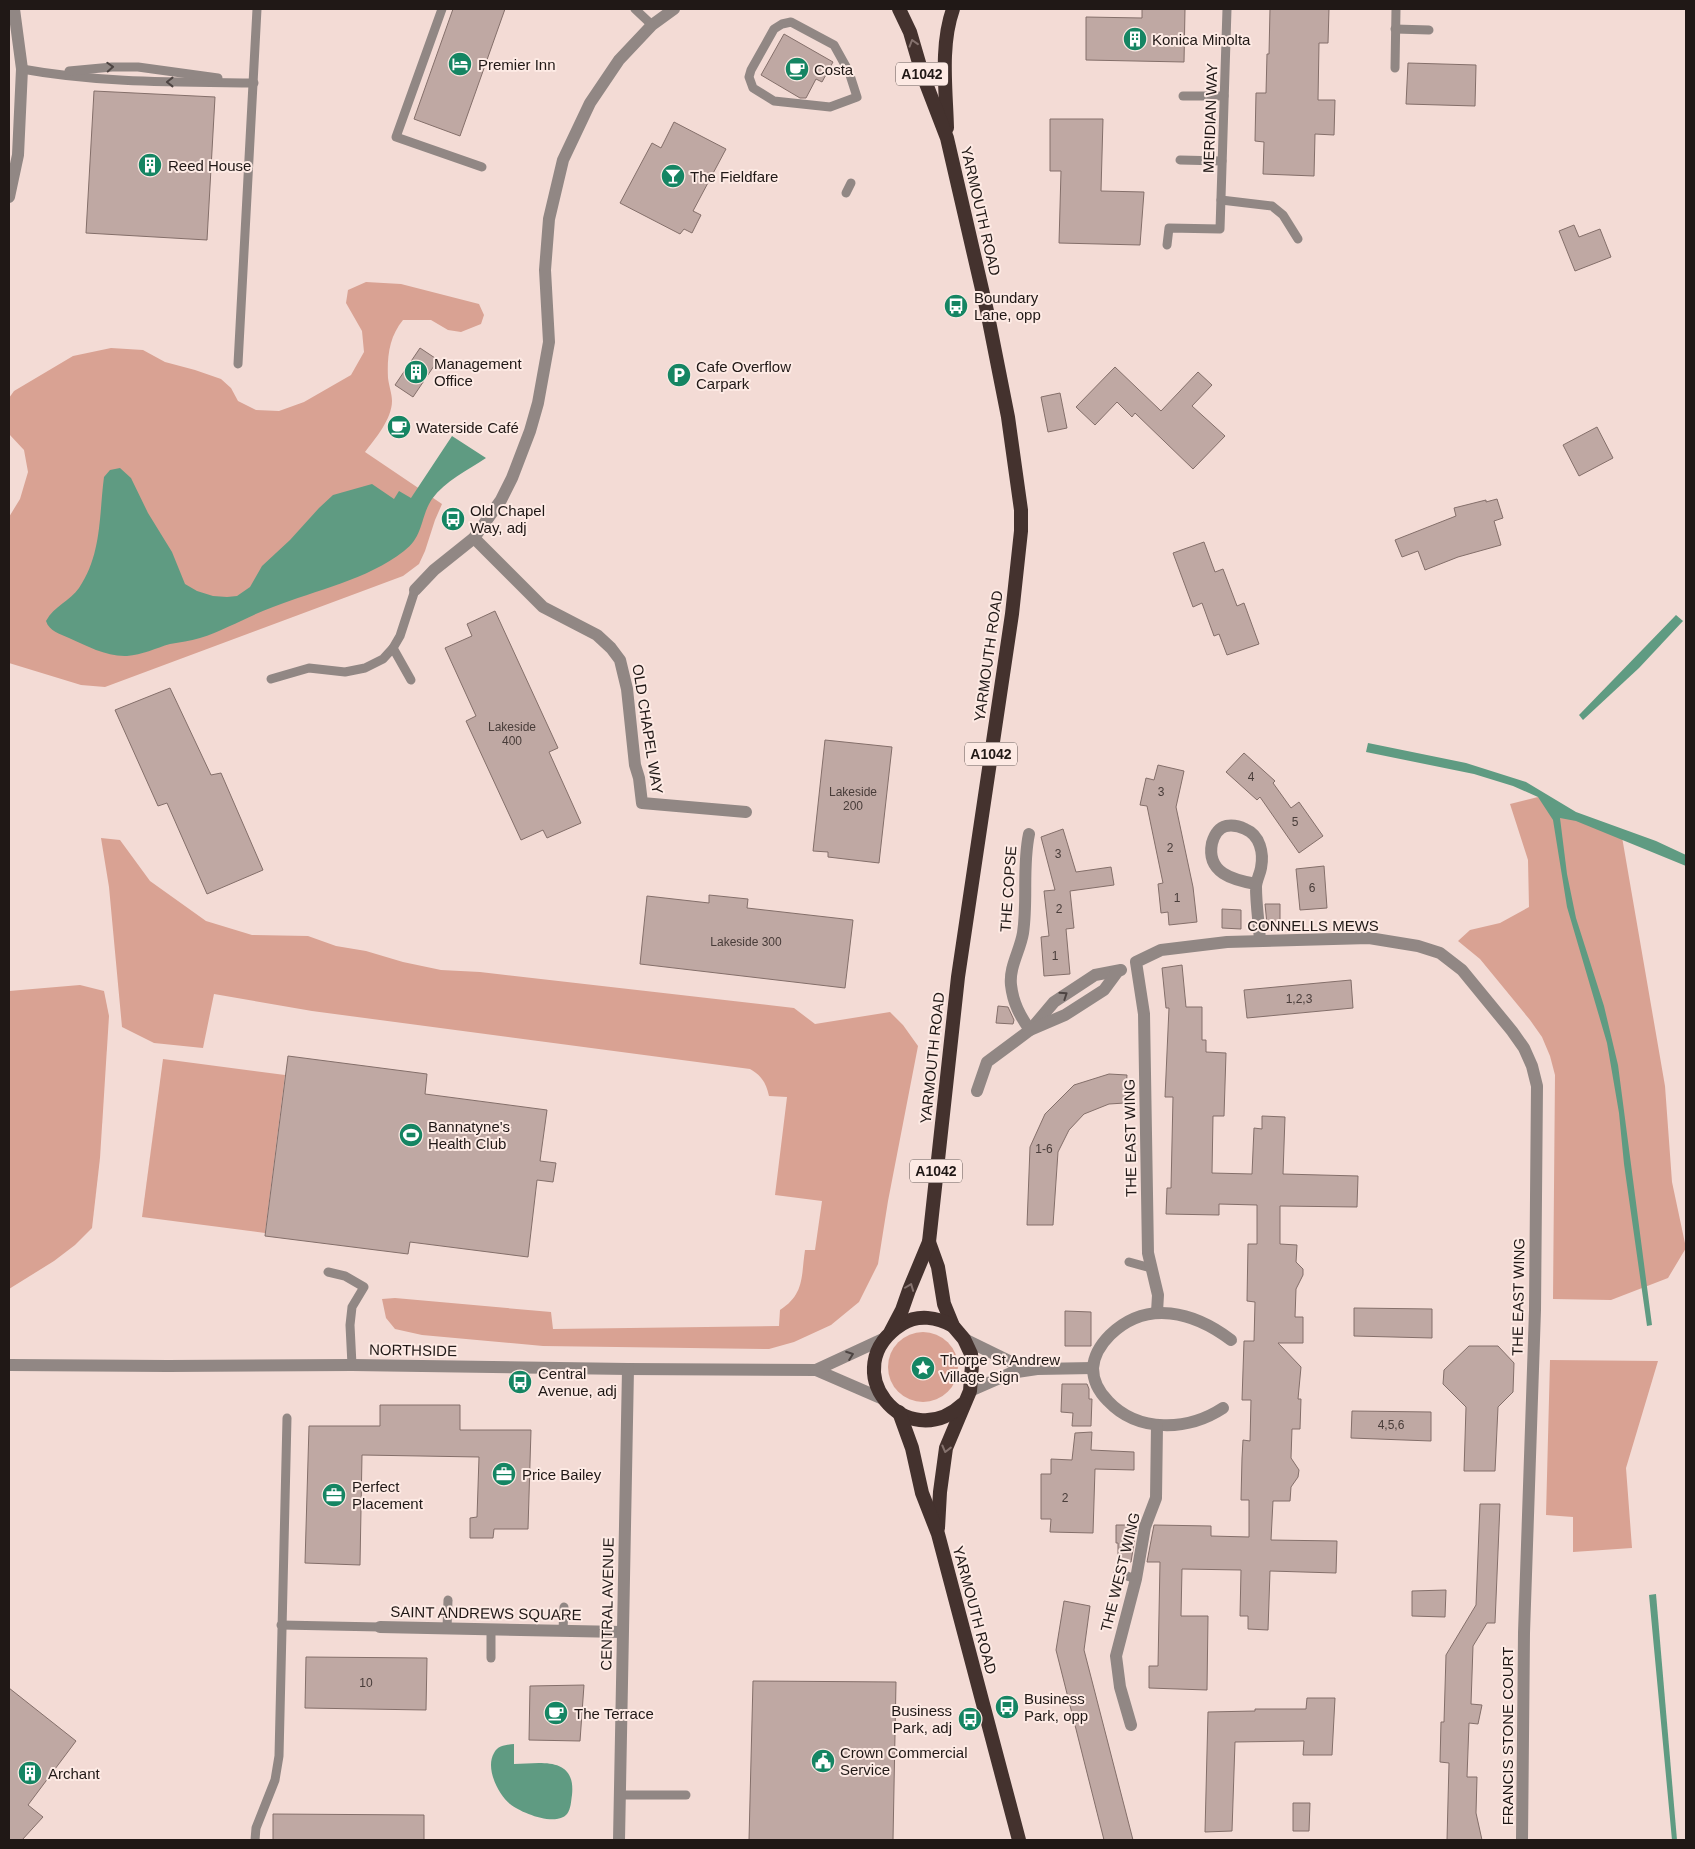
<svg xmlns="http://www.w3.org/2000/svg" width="1695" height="1849" font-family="Arial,sans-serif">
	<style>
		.green { fill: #d9a293 }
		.water { fill: #5f9b82 }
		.building { fill: #bfa8a3; stroke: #846f6a }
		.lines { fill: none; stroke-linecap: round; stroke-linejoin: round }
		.service { stroke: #918784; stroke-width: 9 }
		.minor { stroke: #918784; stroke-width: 12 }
		.tertiary { stroke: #918784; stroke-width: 12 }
		.trunk { stroke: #44322e; stroke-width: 14 }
		.oneway { stroke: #85726e }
		.oneway2 { stroke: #4d4442 }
		.labels { text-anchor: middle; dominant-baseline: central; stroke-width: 4; stroke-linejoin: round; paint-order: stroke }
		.number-label { font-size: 12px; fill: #483c39 }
		.shield { fill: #fdeae4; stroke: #625754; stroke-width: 1 }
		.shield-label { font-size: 14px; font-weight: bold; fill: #201816 }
		.poi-label { font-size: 15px; fill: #201816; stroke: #fdeae4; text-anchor: start }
		.street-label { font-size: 15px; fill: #201816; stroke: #fdeae4 }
	</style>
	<rect width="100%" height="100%" fill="#f3dbd5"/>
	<g class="green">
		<path d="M366,282L401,284L479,304L484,315L481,324L461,332L448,330L431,320H403C389,337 387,357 388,378C389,386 392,394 392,401C392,419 375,439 365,452L442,504L435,520L425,551L419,564L403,576L105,687L81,685L9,663V517L20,499L28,472L24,450L9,434V398L14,391L73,356L111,348L143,350L165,362L195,370L221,379L231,388L238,401L256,410L279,411L304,402L351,375L364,352L362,331L346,303L348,290Z"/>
		<polygon points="1542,796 1622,837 1665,1086 1672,1182 1686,1248 1668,1278 1611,1300 1553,1299 1555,1075 1550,1056 1542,1037 1530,1020 1480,959 1458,941 1470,930 1500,923 1529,907 1528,860 1510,804"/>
		<path d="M101,838L120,840L150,881L206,921L252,935L308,936L336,946L366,951L403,962L441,970L480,972L794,1008L815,1024L890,1012L903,1025L918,1046L888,1201L878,1264L859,1302L831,1325L794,1342L769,1349L543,1346L422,1335L395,1329L386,1318L382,1299L395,1298L551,1312L553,1329L779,1326L780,1310C805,1294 801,1276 805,1250H815L822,1201L775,1195L787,1097L769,1096C766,1083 762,1076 750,1069L312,1011L214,994L203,1048L154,1043L122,1027L109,887Z"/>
		<polygon points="80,985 104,991 109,1016 100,1158 92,1228 75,1245 54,1261 9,1289 9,991"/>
		<polygon points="163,1059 285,1075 265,1233 142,1217"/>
		<circle cx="923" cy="1367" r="35"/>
		<polygon points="1550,1360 1658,1361 1626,1468 1632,1548 1573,1552 1573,1517 1546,1515"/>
	</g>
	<g class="water">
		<path d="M452,436L486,458C468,470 445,481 432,499C420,517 424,536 404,551C367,580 316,590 273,607C248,616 225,630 200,638C190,641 180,642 170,644C156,648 142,655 127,656C107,657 87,646 69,638C60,634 49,631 46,621C54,606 70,601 79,588C102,554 99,515 104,477L110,470L120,468L131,478L148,513L172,552L185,584L197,591L213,596L227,597L237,596L250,587L262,566L290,540L319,508L333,495L372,484L394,499L399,491L411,498Z"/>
		<polygon points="1676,615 1683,621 1639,668 1583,720 1579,715"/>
		<polygon points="1368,743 1466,763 1526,782 1576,812 1656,841 1686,855 1686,866 1576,821 1560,818 1567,874 1576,918 1604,1006 1618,1065 1652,1325 1647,1326 1624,1164 1619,1113 1607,1043 1567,907 1553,820 1538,797 1513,786 1474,774 1366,752"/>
		<polygon points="1656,1594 1677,1840 1672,1840 1649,1595"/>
		<path d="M514,1744V1764C541,1763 576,1756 572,1795C571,1801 571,1809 567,1814C556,1827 521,1813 510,1804C498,1794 485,1768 494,1753C498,1745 506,1745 514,1744Z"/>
	</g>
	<g class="building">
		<polygon points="453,9 505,9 460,136 414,119"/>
		<polygon points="1142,9 1185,9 1184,62 1086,60 1086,17 1142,18"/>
		<polygon points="1270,9 1329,9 1328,43 1319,43 1318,100 1335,100 1334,135 1315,134 1314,176 1263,174 1264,142 1255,141 1256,93 1266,93 1267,54 1269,54"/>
		<polygon points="784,34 833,62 822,82 816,79 806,98 800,98 761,75"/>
		<polygon points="1408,63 1476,65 1475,106 1406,104"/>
		<polygon points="94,91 215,97 207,240 86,233"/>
		<polygon points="1050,119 1103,119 1101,191 1144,192 1140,245 1059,243 1061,171 1050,171"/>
		<polygon points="674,122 726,149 693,211 701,215 692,233 684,229 680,234 620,203 652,143 661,148"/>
		<polygon points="1574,225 1579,237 1600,229 1611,257 1575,271 1559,231"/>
		<polygon points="420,348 438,360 413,397 395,385"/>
		<polygon points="1115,367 1161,411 1198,372 1212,385 1192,406 1225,436 1193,469 1135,413 1132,417 1117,402 1095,425 1076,407"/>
		<polygon points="1060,393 1067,428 1048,432 1041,397"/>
		<polygon points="1597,427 1613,458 1579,476 1563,445"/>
		<polygon points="1497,499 1503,518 1494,521 1501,545 1458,557 1425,570 1418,551 1402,557 1395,540 1456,516 1454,508 1486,500 1486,502"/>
		<polygon points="1204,542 1215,572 1223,569 1237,606 1244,603 1259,644 1227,655 1219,634 1214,636 1202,603 1193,607 1173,553"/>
		<polygon points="495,611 558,748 549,752 581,823 547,838 543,830 521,840 466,721 476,716 445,648 472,636 467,624"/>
		<polygon points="170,688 211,775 221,773 263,870 207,894 167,803 158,806 115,710"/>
		<polygon points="825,740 892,747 879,863 828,857 828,852 813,851"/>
		<polygon points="1244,753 1275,781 1273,783 1291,808 1299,802 1323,836 1299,853 1260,797 1257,800 1226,772"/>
		<polygon points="1158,765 1184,771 1176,807 1193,887 1197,922 1169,925 1168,912 1161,913 1158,884 1163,883 1147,806 1140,805 1146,778 1154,780"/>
		<polygon points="1063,829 1076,872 1111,867 1114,885 1070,891 1074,928 1066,929 1070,974 1044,976 1041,937 1049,936 1044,891 1055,890 1041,837"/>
		<polygon points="1324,866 1327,908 1300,910 1296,869"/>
		<polygon points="709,895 748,899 747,908 853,920 845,988 640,964 647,896 709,903"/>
		<polygon points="1265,904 1280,904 1280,924 1267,924"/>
		<polygon points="1222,909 1241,910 1241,929 1222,928"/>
		<polygon points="1182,965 1186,1007 1202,1007 1202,1040 1206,1040 1206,1052 1226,1053 1224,1116 1213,1116 1212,1173 1252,1174 1254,1128 1262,1129 1262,1116 1285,1117 1283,1174 1358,1176 1357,1207 1280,1206 1280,1244 1297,1245 1296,1262 1303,1269 1303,1275 1296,1289 1295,1317 1303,1317 1303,1343 1278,1343 1301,1367 1298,1399 1301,1399 1300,1429 1292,1429 1291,1458 1299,1470 1298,1477 1291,1487 1290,1501 1273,1501 1271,1540 1337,1541 1336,1573 1270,1571 1268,1630 1248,1629 1248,1616 1240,1616 1241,1570 1182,1569 1181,1616 1208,1616 1207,1690 1149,1688 1149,1666 1158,1666 1160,1562 1147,1562 1154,1525 1211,1526 1211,1536 1249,1537 1249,1500 1241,1500 1242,1458 1243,1440 1250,1441 1251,1400 1242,1400 1244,1341 1254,1341 1255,1302 1247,1301 1248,1244 1257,1244 1257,1205 1219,1204 1219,1215 1166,1214 1167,1188 1171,1188 1173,1097 1165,1097 1169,1008 1166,1008 1162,968"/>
		<polygon points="1351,980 1353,1008 1247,1018 1244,990"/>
		<polygon points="998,1006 1008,1007 1014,1020 1013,1024 996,1023"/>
		<polygon points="288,1056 427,1074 425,1094 547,1110 540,1161 556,1163 553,1182 537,1180 528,1257 410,1242 408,1254 265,1236"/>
		<polygon points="1109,1074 1127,1075 1125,1103 1109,1104 1084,1114 1069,1130 1058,1152 1053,1225 1027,1225 1030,1147 1045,1114 1074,1085"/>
		<polygon points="1354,1308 1432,1309 1432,1338 1354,1336"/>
		<polygon points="1065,1311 1091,1312 1091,1346 1065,1346"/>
		<polygon points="1469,1346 1498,1346 1514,1363 1513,1392 1498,1407 1495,1471 1464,1471 1466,1407 1443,1384 1444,1370"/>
		<polygon points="1062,1384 1087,1384 1089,1389 1089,1399 1092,1399 1091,1426 1072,1426 1073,1413 1061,1412"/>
		<polygon points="380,1405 460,1405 460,1430 531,1430 528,1529 494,1529 493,1538 470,1538 470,1518 477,1517 479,1457 362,1455 360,1565 305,1563 309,1426 380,1426"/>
		<polygon points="1352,1411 1431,1412 1431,1441 1351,1438"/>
		<polygon points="1092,1432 1091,1450 1134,1452 1134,1470 1095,1469 1093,1533 1050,1532 1051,1519 1041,1519 1041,1474 1051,1474 1051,1459 1072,1460 1075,1433"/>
		<polygon points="1480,1504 1500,1504 1495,1623 1487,1623 1473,1646 1471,1704 1482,1705 1478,1724 1469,1723 1467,1777 1477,1777 1476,1813 1482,1840 1447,1840 1449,1763 1440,1762 1441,1722 1444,1722 1446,1655 1476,1605"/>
		<polygon points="1116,1525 1137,1525 1131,1562 1118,1561 1118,1543 1116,1543"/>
		<polygon points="1446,1590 1445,1617 1412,1616 1412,1591"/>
		<polygon points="1064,1601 1090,1606 1084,1650 1133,1840 1104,1840 1056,1650"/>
		<polygon points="306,1657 427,1658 426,1710 305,1708"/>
		<polygon points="753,1681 896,1682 893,1840 749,1840"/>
		<polygon points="584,1685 580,1741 529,1740 530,1686"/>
		<polygon points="9,1688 76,1741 28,1805 43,1817 22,1840 9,1840"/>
		<polygon points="1307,1698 1335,1698 1332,1755 1303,1755 1304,1741 1235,1742 1232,1831 1205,1832 1208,1712 1255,1711 1255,1709 1306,1709"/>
		<polygon points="1293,1803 1310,1803 1309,1831 1293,1831"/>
		<polygon points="273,1814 424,1815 424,1840 273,1840"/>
	</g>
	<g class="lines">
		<g class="service">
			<polyline points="442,9 396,137 482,167"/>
			<polyline points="635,9 652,25"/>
			<polygon points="791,22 834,45 849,72 857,97 830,107 774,101 753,88 749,77 751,70 774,29 782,24"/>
			<polyline points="1395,29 1429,30"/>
			<polyline points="1395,68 1396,9"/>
			<path d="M22,69C98,83 177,82 254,83"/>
			<polyline points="69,71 112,67 138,67 218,78"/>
			<polyline points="1183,96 1224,96"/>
			<polyline points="1180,160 1222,161"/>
			<polyline points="846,193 851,183"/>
			<polyline points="1221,200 1272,206 1283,215 1298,239"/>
			<polyline points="1167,245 1169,228 1220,229 1227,9"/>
			<polyline points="238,364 257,9"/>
			<polyline points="393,648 411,680"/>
			<polyline points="271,679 309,668 345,672 365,668 383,659 393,648 400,636 415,590"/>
			<polyline points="1129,1262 1151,1268"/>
			<polyline points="328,1272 345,1276 364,1287 352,1307 350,1325 352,1365"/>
			<polyline points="1118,1573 1136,1579"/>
			<polyline points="281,1625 380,1627"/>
			<polyline points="447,1628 448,1600"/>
			<polyline points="491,1630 491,1658"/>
			<polyline points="563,1630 564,1607"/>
			<polyline points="620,1795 686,1795"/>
			<polyline points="255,1840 256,1828 275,1780 279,1756 287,1418"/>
		</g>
		<g class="minor">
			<polyline points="474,538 543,607 597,635 611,648 620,660 627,689 635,765 639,778 642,803 746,812"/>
			<polyline points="415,590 434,570 474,538 501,500 512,478 530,431 538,403 549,342 545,270 549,219 563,160 590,103 619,60 652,25 674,9"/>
			<path d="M1029,834C1022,867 1028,900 1023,933C1020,951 1009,967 1011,985C1013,1003 1020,1016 1030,1030"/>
			<path d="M1256,884C1233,880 1206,873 1212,843C1214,836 1218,828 1226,826C1232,825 1239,826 1245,829C1260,835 1264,853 1261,868C1260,874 1256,881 1256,887C1256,905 1259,923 1260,941"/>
			<polyline points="1032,1028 1054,1002 1095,975 1121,970"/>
			<polyline points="977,1091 987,1062 1030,1030 1065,1015 1104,990 1118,971"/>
			<polyline points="1157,1312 1158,1295 1148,1253 1144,1014 1136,962 1161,950 1227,942 1369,938 1418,946 1440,953 1462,970 1512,1031 1524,1048 1532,1066 1537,1086 1535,1310 1524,1633 1522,1840"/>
			<polyline points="964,1339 1013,1363 1032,1368"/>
			<polyline points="9,1365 168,1366 352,1365 628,1369 816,1370 883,1399"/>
			<polyline points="816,1370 883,1339"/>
			<polyline points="970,1391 1011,1373 1037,1369 1093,1368"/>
			<path d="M1223,1408C1188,1431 1138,1433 1108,1401C1099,1392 1093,1381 1093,1368C1094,1354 1101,1344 1110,1335C1147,1299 1194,1312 1231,1340"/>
			<polyline points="380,1627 622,1632"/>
			<polyline points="1131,1725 1120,1687 1116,1656 1136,1579 1145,1527 1156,1498 1157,1425"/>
			<polyline points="619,1840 628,1369"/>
		</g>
		<polyline class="tertiary" points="9,197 18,155 22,69 14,9"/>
		<g class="trunk">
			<path d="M947,128C946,89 940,46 953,9"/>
			<polyline points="929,1242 938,1267 944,1304 953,1326 964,1339 971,1354 972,1365 970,1391 946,1448 940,1492 938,1528"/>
			<path d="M953,1326C937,1317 918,1314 902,1324C833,1368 906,1457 963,1404"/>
			<polyline points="891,1331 902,1310 909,1290 929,1242 958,977 1012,614 1021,531 1021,510 1008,417 987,311 947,138 922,73 910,32 899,9"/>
			<polyline points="899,1412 912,1448 922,1493 938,1534 1019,1840"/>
		</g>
	</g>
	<defs><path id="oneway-chevron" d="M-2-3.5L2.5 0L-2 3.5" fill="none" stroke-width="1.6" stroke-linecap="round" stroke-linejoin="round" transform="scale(1.25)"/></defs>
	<g class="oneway">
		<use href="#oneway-chevron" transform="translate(913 43) rotate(-107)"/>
		<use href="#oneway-chevron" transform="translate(910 1287) rotate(-69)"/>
		<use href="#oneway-chevron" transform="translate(946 1449) rotate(104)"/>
	</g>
	<g class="oneway2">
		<use href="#oneway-chevron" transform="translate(110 67) rotate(-3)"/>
		<use href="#oneway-chevron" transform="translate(170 82) rotate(-180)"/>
		<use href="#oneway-chevron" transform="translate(1064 995) rotate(-34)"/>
		<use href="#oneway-chevron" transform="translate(850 1355) rotate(-20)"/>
	</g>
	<defs>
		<g id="building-disc" transform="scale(1.25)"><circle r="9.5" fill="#158563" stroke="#fdeae4"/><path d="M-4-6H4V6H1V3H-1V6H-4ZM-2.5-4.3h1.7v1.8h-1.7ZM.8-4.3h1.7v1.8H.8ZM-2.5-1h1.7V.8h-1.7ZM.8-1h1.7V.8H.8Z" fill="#fff"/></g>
		<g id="hotel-disc" transform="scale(1.25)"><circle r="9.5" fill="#158563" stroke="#fdeae4"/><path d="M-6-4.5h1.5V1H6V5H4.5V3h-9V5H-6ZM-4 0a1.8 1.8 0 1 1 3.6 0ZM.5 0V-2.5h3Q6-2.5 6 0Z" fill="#fff"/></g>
		<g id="cafe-disc" transform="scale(1.25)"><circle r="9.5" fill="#158563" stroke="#fdeae4"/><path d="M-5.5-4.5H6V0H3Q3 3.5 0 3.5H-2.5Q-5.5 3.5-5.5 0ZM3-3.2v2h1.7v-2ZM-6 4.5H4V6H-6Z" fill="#fff"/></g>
		<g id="bar-disc" transform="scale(1.25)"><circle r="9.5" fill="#158563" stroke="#fdeae4"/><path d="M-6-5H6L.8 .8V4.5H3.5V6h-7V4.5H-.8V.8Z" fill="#fff"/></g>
		<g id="bus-disc" transform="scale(1.25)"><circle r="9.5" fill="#158563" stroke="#fdeae4"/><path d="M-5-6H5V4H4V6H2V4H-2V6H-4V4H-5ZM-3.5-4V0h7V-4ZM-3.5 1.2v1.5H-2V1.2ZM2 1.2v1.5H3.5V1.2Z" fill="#fff"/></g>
		<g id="parking-disc" transform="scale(1.25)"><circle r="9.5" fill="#158563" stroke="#fdeae4"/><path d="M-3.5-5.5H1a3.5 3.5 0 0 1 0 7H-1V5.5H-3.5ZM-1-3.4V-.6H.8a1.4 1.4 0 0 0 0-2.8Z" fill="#fff"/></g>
		<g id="stadium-disc" transform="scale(1.25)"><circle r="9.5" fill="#158563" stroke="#fdeae4"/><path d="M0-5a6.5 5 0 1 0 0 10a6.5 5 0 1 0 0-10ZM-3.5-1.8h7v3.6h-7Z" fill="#fff"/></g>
		<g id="sight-disc" transform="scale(1.25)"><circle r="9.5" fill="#158563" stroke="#fdeae4"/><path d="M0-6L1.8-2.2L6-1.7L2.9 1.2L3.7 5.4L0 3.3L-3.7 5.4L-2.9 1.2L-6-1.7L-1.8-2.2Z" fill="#fff"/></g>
		<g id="office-disc" transform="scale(1.25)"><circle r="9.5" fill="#158563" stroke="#fdeae4"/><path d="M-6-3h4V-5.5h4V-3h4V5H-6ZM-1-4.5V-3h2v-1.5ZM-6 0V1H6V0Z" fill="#fff"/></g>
		<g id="civic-disc" transform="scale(1.25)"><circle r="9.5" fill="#158563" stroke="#fdeae4"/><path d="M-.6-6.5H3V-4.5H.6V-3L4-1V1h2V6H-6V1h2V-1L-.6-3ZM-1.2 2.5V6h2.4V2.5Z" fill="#fff"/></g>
	</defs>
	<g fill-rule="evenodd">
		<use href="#building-disc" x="1135" y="39"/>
		<use href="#hotel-disc" x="460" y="64"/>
		<use href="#cafe-disc" x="797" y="69"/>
		<use href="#building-disc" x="150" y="165"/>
		<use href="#bar-disc" x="673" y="176"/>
		<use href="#bus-disc" x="956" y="306"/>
		<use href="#building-disc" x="416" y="372"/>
		<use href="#parking-disc" x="679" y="375"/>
		<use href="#cafe-disc" x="399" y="427"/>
		<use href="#bus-disc" x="453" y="519"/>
		<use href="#stadium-disc" x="411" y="1135"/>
		<use href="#sight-disc" x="923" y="1368"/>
		<use href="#bus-disc" x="520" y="1382"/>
		<use href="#office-disc" x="504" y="1474"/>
		<use href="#office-disc" x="334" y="1495"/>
		<use href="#bus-disc" x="1007" y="1707"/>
		<use href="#cafe-disc" x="556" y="1713"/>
		<use href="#bus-disc" x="970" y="1719"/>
		<use href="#civic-disc" x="823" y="1761"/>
		<use href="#building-disc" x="30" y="1773"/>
	</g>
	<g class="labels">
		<g class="number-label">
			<text x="512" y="727">Lakeside<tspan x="512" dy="14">400</tspan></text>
			<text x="1251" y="777">4</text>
			<text x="853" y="792">Lakeside<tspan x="853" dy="14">200</tspan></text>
			<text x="1161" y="792">3</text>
			<text x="1295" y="822">5</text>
			<text x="1170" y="848">2</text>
			<text x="1058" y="854">3</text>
			<text x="1312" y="888">6</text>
			<text x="1177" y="898">1</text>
			<text x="1059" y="909">2</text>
			<text x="746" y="942">Lakeside 300</text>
			<text x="1055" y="956">1</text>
			<text x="1299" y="999">1,2,3</text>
			<text x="1044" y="1149">1-6</text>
			<text x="1391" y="1425">4,5,6</text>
			<text x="1065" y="1498">2</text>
			<text x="366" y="1683">10</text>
		</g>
		<g class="shield">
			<rect x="896" y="62.5" width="52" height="23" rx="4"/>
			<rect x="965" y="742.5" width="52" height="23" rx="4"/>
			<rect x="910" y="1159.5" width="52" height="23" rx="4"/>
		</g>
		<g class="shield-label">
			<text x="922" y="74">A1042</text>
			<text x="991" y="754">A1042</text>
			<text x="936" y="1171">A1042</text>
		</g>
		<g class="poi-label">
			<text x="1152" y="39">Konica Minolta</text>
			<text x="478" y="64">Premier Inn</text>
			<text x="814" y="69">Costa</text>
			<text x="168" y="165">Reed House</text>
			<text x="690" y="176">The Fieldfare</text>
			<text x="974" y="297">Boundary<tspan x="974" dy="17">Lane, opp</tspan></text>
			<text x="434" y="363">Management<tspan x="434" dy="17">Office</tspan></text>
			<text x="696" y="366">Cafe Overflow<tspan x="696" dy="17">Carpark</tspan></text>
			<text x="416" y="427">Waterside Café</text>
			<text x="470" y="510">Old Chapel<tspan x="470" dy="17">Way, adj</tspan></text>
			<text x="428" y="1126">Bannatyne's<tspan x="428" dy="17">Health Club</tspan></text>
			<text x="940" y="1359">Thorpe St Andrew<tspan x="940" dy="17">Village Sign</tspan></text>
			<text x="538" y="1373">Central<tspan x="538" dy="17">Avenue, adj</tspan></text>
			<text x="522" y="1474">Price Bailey</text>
			<text x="352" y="1486">Perfect<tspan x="352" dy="17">Placement</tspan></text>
			<text x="1024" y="1698">Business<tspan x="1024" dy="17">Park, opp</tspan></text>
			<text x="952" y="1710" text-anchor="end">Business<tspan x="952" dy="17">Park, adj</tspan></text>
			<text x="574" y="1713">The Terrace</text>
			<text x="840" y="1752">Crown Commercial<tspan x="840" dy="17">Service</tspan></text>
			<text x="48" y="1773">Archant</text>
		</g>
		<g class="street-label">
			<text transform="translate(1210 118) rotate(-88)">MERIDIAN WAY</text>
			<text transform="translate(981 211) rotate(77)">YARMOUTH ROAD</text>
			<text transform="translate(988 656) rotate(-82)">YARMOUTH ROAD</text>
			<text transform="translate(648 729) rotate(81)">OLD CHAPEL WAY</text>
			<text transform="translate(1008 889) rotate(-86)">THE COPSE</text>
			<text x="1313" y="925">CONNELLS MEWS</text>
			<text transform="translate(932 1058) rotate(-84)">YARMOUTH ROAD</text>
			<text transform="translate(1130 1138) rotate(-91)">THE EAST WING</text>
			<text transform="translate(1518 1297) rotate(-89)">THE EAST WING</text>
			<text transform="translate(413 1350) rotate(1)">NORTHSIDE</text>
			<text transform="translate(1120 1572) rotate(-76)">THE WEST WING</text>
			<text transform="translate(607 1604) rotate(-89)">CENTRAL AVENUE</text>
			<text transform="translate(975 1610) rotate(75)">YARMOUTH ROAD</text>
			<text transform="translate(486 1613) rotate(1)">SAINT ANDREWS SQUARE</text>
			<text transform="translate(1507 1736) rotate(-90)">FRANCIS STONE COURT</text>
		</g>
	</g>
	<rect width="1695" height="1849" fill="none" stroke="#201816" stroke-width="20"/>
</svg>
